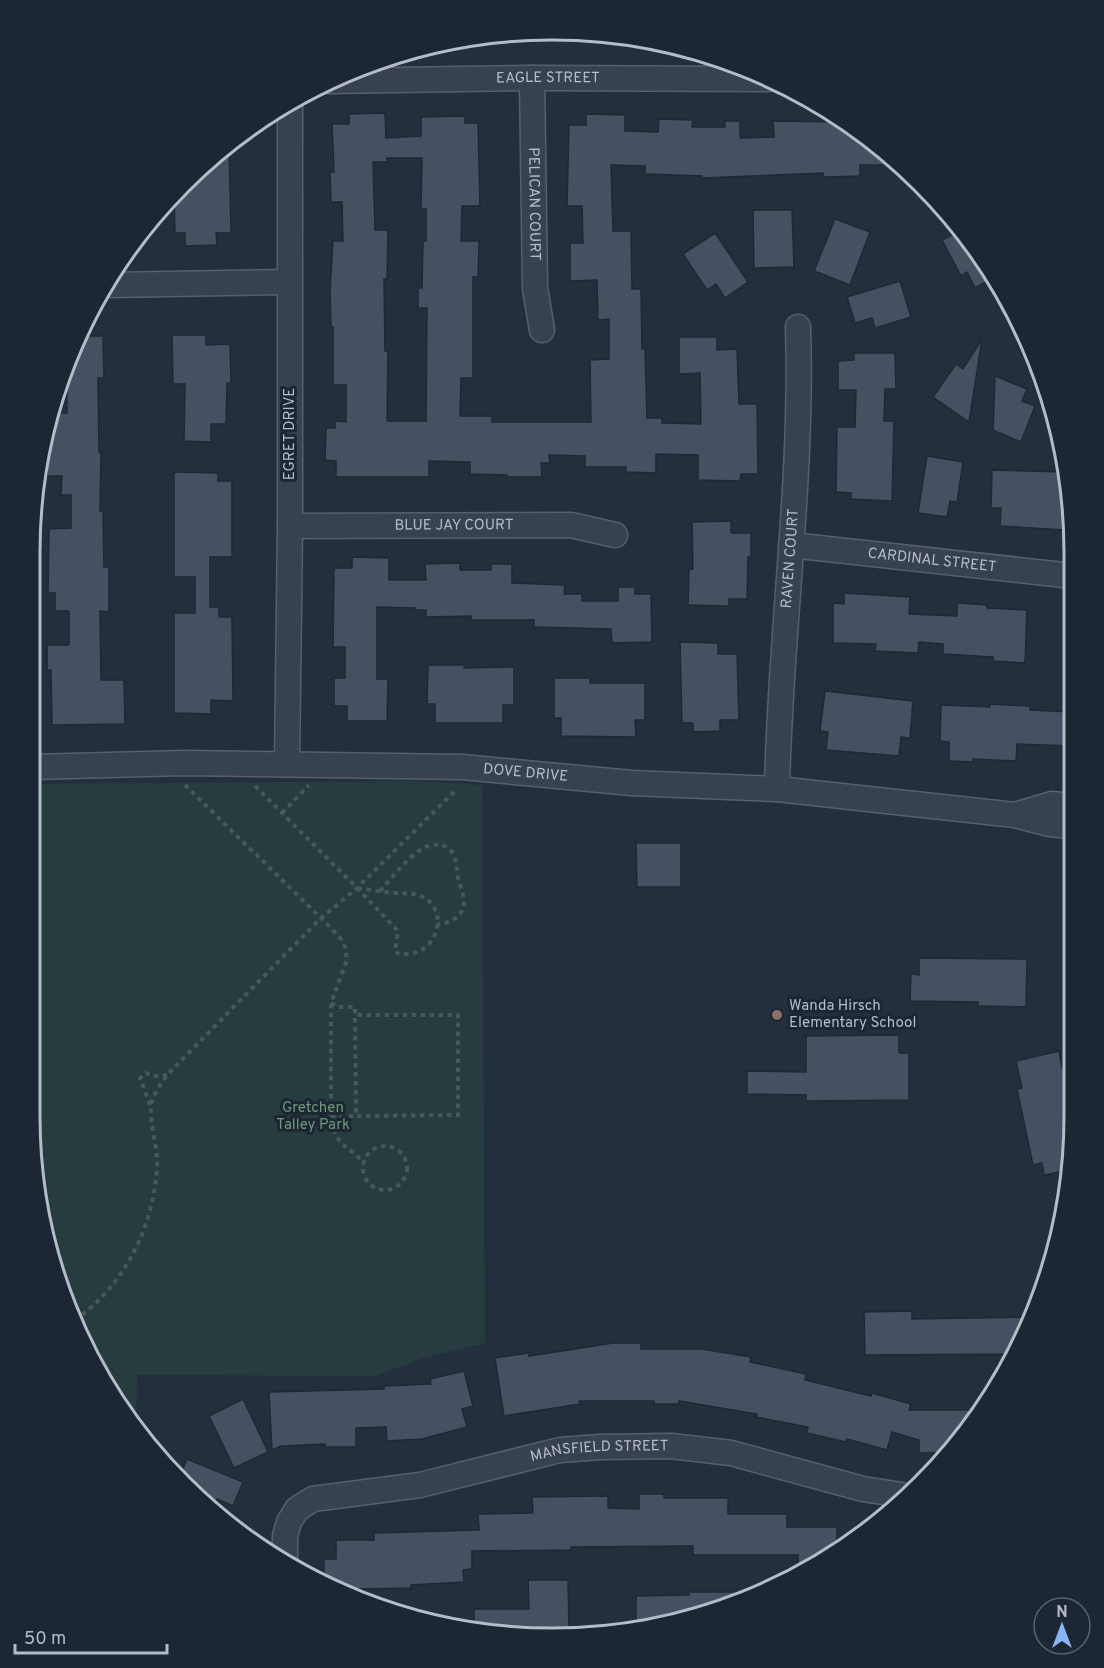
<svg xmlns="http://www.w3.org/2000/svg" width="1104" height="1668" font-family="Overpass,sans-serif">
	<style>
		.green { fill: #263c3f }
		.building { fill: #455162; stroke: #1f2835; stroke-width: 1.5; fill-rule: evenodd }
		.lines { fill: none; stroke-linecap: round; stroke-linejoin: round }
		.minor-casing { stroke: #565f6c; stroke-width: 27 }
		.path { stroke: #44595c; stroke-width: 4; stroke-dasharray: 4.5 4.5; stroke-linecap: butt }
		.minor { stroke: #38414e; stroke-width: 24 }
		.education-dot { fill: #8d6e63; stroke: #1d2633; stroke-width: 2 }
		.labels { text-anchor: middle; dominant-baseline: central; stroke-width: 6; stroke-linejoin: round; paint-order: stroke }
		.street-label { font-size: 15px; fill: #b4bcc9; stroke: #1d2633 }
		.poi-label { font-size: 15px; fill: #b4bcc9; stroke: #1d2633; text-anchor: start }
		.park-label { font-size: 15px; fill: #6b9a76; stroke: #1d2633 }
		.rim { fill: none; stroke: #b4bcc9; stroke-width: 3 }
	</style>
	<rect width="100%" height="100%" fill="#242f3e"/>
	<polygon class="green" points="419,781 482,785 485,1343 420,1359 375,1376 137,1375 136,1426 118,1406 58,1283 30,1116 32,784"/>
	<g class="building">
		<path d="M385,113L386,138L421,136V117L465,116V123H478L480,206H462L461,241H479L478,277H473V378H461L460,416H492V422H591L590,360L609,359V319L598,320L597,280L570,281V243H583L582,206H567L569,125H586V114L625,115V131L658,132L659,119L693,120L692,127H725V121H740V138L774,137L773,121L843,122L896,160L901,165H860V176L823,177V173L702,178V176L645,174V166L611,165L613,231H631L632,289H641L642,349H645L647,418H662V423L701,424L700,373L679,374V337H717V350L737,349L739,404H757L758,474H741L740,481L698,480V455L656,454V473L626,472V467H585V456L549,455L550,463H541L542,477H507V475L470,474V462L429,461V477H336V461L325,460L326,428H335V421L346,422V385H333V327H331L330,291L333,241H343L342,202H331L330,172H334L332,124H349V114ZM387,158H422L421,209H426V241H423L422,288H418V308H427L426,421H387L388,351H385L384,279H387L388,230H375L373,162H387Z"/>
		<polygon points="229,143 231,233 216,233 217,245 185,246 185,233 175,233 174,195"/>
		<polygon points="753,210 792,210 794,267 754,268"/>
		<polygon points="835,219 870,232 850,285 814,271"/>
		<polygon points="962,230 993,278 975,288 967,272 961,276 942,240"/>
		<polygon points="715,233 748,282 725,298 716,284 707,290 683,254"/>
		<polygon points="900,281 911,317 875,328 872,318 855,323 847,297"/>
		<polygon points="172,335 206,335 206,345 230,344 231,383 227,383 226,424 211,424 211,442 184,441 185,384 173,384"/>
		<polygon points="79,336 103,336 104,378 98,378 99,452 101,452 100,511 103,511 104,567 109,567 109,612 100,611 101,680 124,680 125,724 52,725 51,670 47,670 47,645 69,645 69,611 55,611 55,593 48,593 49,529 71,528 71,495 61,495 62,476 47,476 48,438 56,413 67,413 67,378"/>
		<polygon points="982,339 969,422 933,397 956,364 963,369"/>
		<polygon points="854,353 895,353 896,389 885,389 884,421 894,421 892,501 851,499 851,493 836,492 837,427 855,427 856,390 838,390 838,361 854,360"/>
		<polygon points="995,376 1027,389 1022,401 1035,406 1021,442 993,430"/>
		<polygon points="927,456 963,462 957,502 950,501 947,517 918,513"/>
		<polygon points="992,470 1065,472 1072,513 1067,513 1065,530 1000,526 1001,508 991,508"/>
		<polygon points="174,472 218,473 218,481 232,481 232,557 210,557 210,607 219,607 219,617 232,617 233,701 211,700 211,714 174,713 174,613 195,613 195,577 174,577"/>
		<polygon points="731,521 731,533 751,533 751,557 748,557 747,599 729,599 729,606 688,605 689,569 693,569 692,522"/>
		<polygon points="352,557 389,558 389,580 426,580 425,564 460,563 460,570 491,570 491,564 512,564 512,583 565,585 564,594 582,594 582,601 618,601 618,587 635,587 635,594 651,594 652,642 612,643 611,629 534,627 534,620 471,620 471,616 426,617 426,610 415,610 415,608 377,607 377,679 388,679 387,721 347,721 347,706 334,706 334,678 345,678 345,647 333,647 334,568 352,568"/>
		<polygon points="844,593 910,597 909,614 957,616 957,603 987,605 987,608 1027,610 1025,663 993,661 993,657 943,654 943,644 919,642 918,653 875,651 876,644 833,643 833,603 844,604"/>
		<polygon points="680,642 718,643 718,654 737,654 739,720 720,720 720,731 693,732 693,723 682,723"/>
		<polygon points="428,665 464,665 464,668 514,667 514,705 503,705 503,723 435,723 435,704 427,704"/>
		<polygon points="554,678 590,678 590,683 645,683 645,720 635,720 636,737 561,736 561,718 554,718"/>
		<polygon points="825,691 913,701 910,738 901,737 899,756 826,750 828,732 820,731"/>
		<polygon points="990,704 1030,706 1030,710 1072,712 1072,746 1017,744 1016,761 973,759 973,762 949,761 949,742 940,741 941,705 990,707"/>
		<polygon points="636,843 681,843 681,887 637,887"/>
		<polygon points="919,958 1027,959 1026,1007 978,1006 978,1002 910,1001 911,974 919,975"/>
		<polygon points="899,1035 899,1053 909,1053 909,1100 806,1101 806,1095 747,1094 747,1071 806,1072 806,1036"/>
		<polygon points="1059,1051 1062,1068 1070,1066 1070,1170 1044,1175 1042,1163 1033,1165 1017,1089 1022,1088 1016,1061"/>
		<polygon points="912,1311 912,1319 1029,1317 1020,1347 1015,1354 865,1355 864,1312"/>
		<polygon points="613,1343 641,1343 641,1349 702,1349 751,1357 750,1362 806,1374 805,1380 871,1396 872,1393 911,1404 909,1410 978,1410 949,1453 919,1453 919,1440 892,1432 887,1450 847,1439 846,1442 807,1433 808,1427 756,1417 757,1414 679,1401 679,1404 654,1404 654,1401 579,1401 580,1404 504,1416 495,1358 529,1353 529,1356"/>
		<polygon points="464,1371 473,1406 462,1409 467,1427 422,1439 387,1441 386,1427 356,1428 356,1447 325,1447 325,1444 281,1446 272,1450 269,1392 384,1389 384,1386 431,1384 430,1379"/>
		<polygon points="243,1399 268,1452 234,1468 209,1416"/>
		<polygon points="187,1459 243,1482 233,1506 217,1499 213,1507 181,1474"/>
		<polygon points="639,1494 664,1494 664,1498 728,1498 728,1514 787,1514 787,1527 837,1527 837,1548 813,1568 798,1574 798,1555 693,1555 693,1546 571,1547 571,1550 472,1551 472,1569 463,1570 464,1582 411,1585 411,1588 359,1589 358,1593 343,1593 324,1582 324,1559 336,1559 336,1540 374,1540 374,1533 479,1530 478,1514 533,1513 532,1497 608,1496 608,1508 639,1509"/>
		<polygon points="528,1580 568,1580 569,1632 518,1637 474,1627 474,1609 529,1609"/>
		<polygon points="689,1592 754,1592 686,1620 636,1625 636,1596 689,1595"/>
	</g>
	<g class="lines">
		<g class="minor-casing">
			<g id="minor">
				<path id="s1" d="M532,78L535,288L542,330"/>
				<path id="s2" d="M329,81L532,78L768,79"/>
				<polyline points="108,285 289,282"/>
				<path id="s3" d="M290,526L571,525L615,535"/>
				<path id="s4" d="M791,545L1073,576"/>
				<polyline points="287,764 290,526 290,103"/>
				<path id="s5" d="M32,767L185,763L462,767L632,783L777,789L1015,815L1049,824L1071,826"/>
				<path id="s6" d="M777,789C780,635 803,481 798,327"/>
				<polyline points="1015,815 1052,804 1071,806"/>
				<path id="s7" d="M285,1559V1536L289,1522L297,1509L313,1499L420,1485L560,1450L600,1447L671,1446L731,1453L863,1489L902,1495"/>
			</g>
		</g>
		<g class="path">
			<path d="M185,785L330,927L341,939L345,947L347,960L331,1003V1117C335,1147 346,1143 364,1163"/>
			<path d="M255,786L357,888L398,931L395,951C399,955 402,955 408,954C437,952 450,912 423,897C414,892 405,894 395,893C383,892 370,890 358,888"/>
			<polyline points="282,813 309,785"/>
			<path d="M380,891C394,876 422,836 444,846C456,851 456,861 457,872C458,883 467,898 463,909C458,920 447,923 437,925"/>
			<polyline points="331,1003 338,1007 355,1007 355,1015 356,1116 458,1115 458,1015 355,1015"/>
			<polyline points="150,1105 140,1078 146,1073 154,1076 167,1075"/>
			<polyline points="331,1117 356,1116"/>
			<circle cx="385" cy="1168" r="22"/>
			<path d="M75,1320C124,1286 154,1226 157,1167C158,1147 150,1127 151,1107C151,1097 161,1084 167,1075L320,919L357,888L457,789"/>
		</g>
		<use href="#minor" class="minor"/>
	</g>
	<circle class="education-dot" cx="777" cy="1015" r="6"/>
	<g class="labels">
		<g class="street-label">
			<text stroke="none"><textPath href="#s2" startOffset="219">EAGLE STREET</textPath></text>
			<text stroke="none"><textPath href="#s1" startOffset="126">PELICAN COURT</textPath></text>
			<text transform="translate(290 434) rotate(-90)">EGRET DRIVE</text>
			<text stroke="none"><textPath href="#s3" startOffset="164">BLUE JAY COURT</textPath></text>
			<text stroke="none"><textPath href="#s6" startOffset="231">RAVEN COURT</textPath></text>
			<text stroke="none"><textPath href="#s4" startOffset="142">CARDINAL STREET</textPath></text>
			<text stroke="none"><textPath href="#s5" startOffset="494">DOVE DRIVE</textPath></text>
			<text stroke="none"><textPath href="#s7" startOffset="363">MANSFIELD STREET</textPath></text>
		</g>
		<g class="poi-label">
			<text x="789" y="1006">Wanda Hirsch<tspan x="789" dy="17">Elementary School</tspan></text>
		</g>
		<g class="park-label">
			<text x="313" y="1108">Gretchen<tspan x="313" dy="17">Talley Park</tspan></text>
		</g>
	</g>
	<path d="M0 0H1104V1668H0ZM552 40H552A512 512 0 0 1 1064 552V1116A512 512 0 0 1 552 1628H552A512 512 0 0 1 40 1116V552A512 512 0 0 1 552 40Z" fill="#1d2633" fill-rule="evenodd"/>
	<path class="rim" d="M552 40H552A512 512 0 0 1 1064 552V1116A512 512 0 0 1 552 1628H552A512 512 0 0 1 40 1116V552A512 512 0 0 1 552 40Z"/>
	<g transform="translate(1062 1626)"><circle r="28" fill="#1d2633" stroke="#59626f" stroke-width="1.5"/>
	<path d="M0-4.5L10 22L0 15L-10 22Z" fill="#8ab4f8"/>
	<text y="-9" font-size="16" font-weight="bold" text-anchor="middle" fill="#b4bcc9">N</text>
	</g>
	<path d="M15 1644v9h152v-9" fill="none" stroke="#b4bcc9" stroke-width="3"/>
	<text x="24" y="1644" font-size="18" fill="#b4bcc9" stroke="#1d2633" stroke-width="4.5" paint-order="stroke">50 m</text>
</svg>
